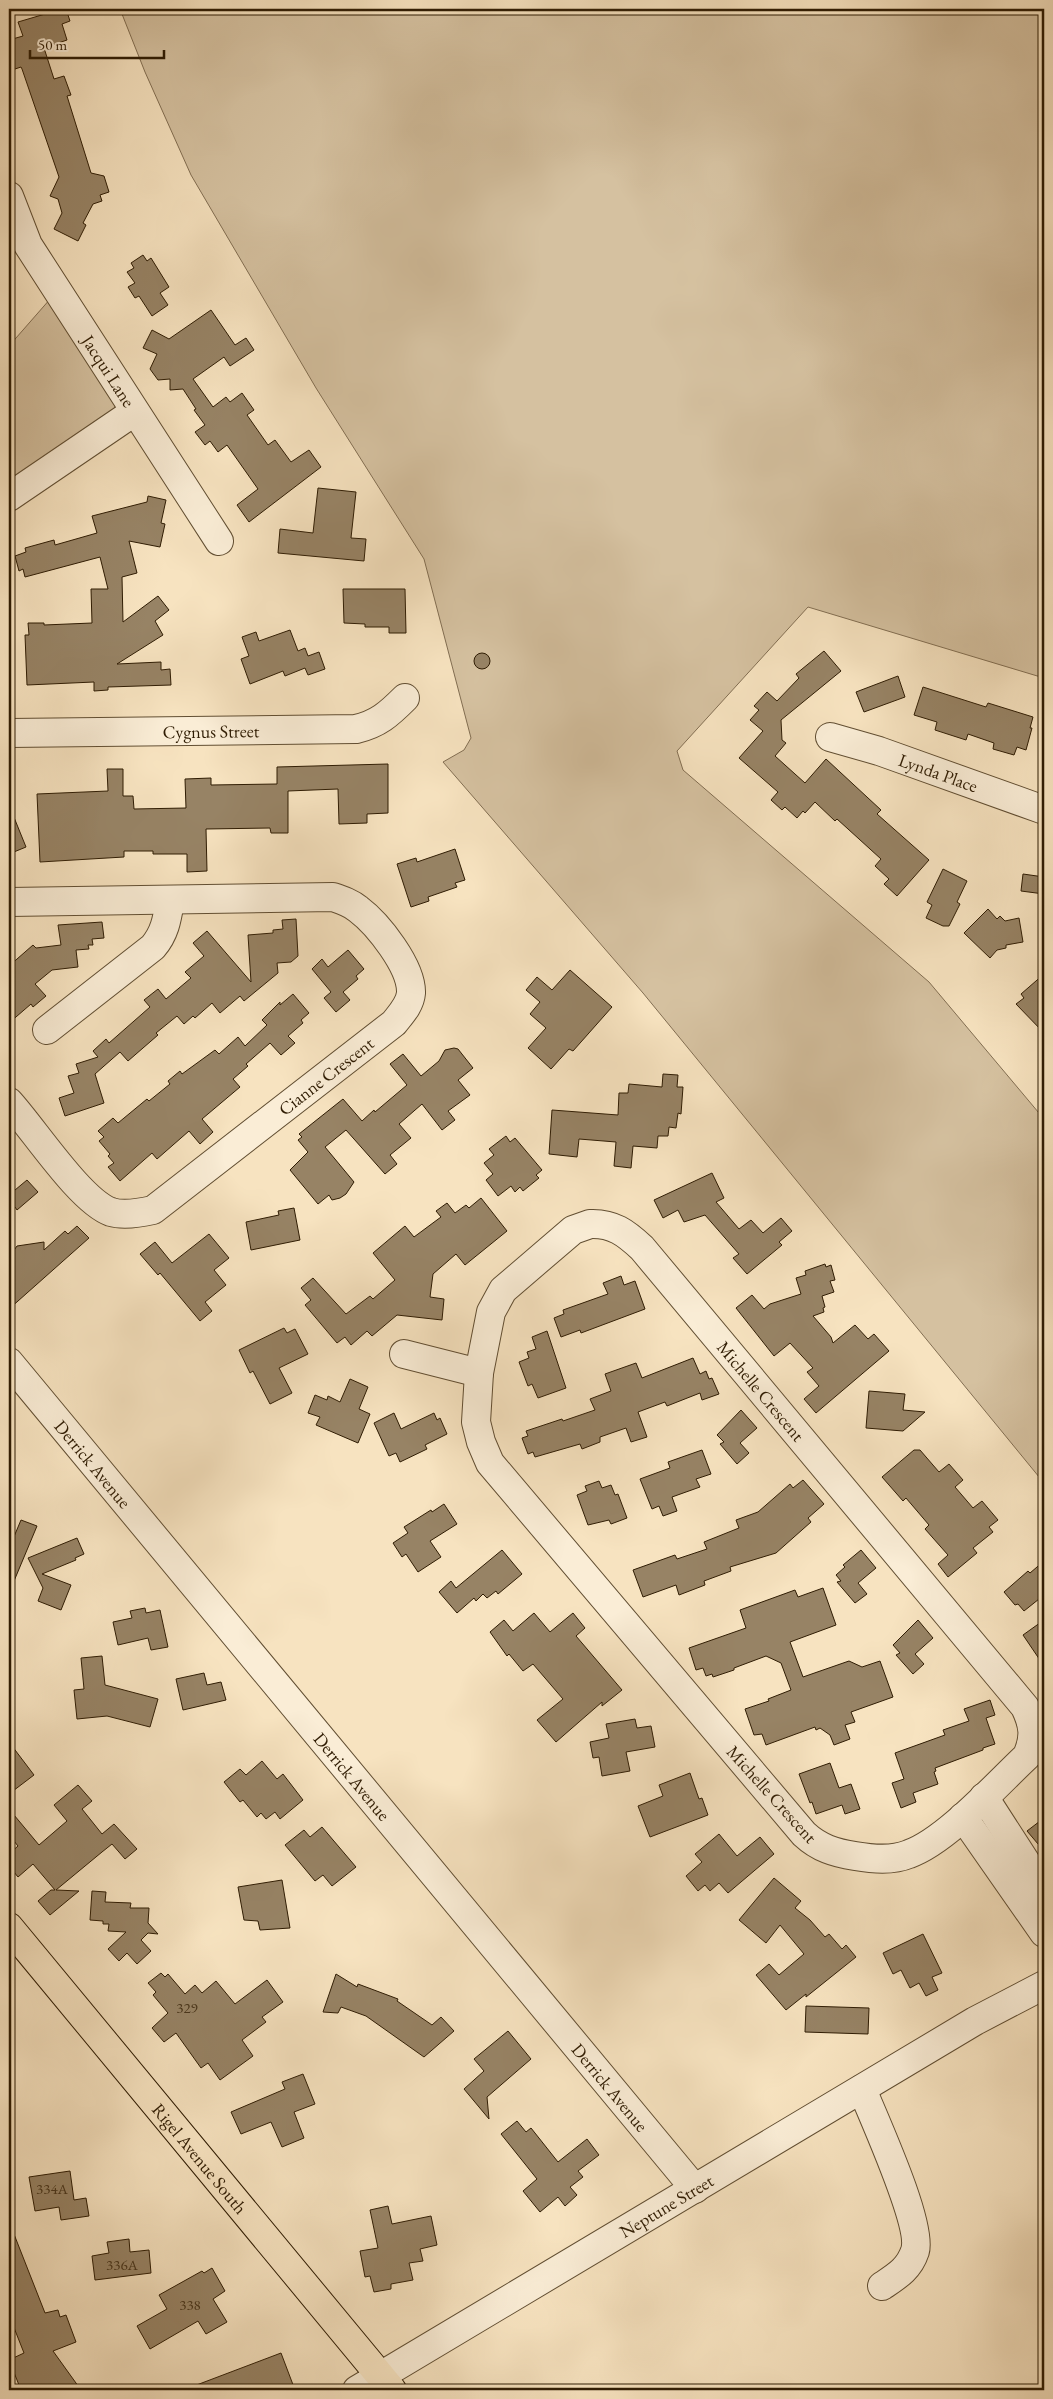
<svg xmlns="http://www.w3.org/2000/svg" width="1053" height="2399" font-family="'EB Garamond',serif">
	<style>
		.green { fill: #d5c1a0; stroke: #826e52 }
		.building { fill: #978365; stroke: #2f1c03 }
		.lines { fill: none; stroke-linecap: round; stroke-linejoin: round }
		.minor-casing { stroke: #614e32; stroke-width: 30 }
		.major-casing { stroke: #2f1c03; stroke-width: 30 }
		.minor { stroke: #faedd6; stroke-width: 28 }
		.major { stroke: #f7e3c0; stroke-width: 28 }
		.labels { text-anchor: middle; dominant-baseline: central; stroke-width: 4; stroke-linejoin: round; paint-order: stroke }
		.number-label { font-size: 15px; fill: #49361c }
		.street-label { font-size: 18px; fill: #2f1c03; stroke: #faedd6 }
	</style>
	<rect width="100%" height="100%" fill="#f7e3c0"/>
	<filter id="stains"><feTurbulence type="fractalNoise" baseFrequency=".004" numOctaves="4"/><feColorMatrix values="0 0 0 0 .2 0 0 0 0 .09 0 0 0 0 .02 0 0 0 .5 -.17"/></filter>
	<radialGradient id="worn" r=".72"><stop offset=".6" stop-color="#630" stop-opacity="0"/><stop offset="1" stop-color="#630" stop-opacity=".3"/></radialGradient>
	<g class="green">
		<polygon points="120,9 1044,9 1044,678 808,607 677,751 683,770 929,982 1044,1119 1044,1483 643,993 443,762 464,750 471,738 424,559 316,388 191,175 145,72"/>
		<polygon points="51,298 115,399 115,408 9,484 9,346"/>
	</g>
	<g class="building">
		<polygon points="62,9 66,9 70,21 62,24 67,40 44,48 54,79 64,76 71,95 67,96 91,173 104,176 109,192 100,195 102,201 93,204 83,223 86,225 78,241 54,229 62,213 58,199 50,196 59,177 22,69 21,67 9,71 9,40 23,36 18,22"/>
		<polygon points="143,255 147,261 151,258 169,287 160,293 168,305 152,316 139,296 135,298 128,287 135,283 127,272 134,268 131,263"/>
		<polygon points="211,310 235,345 246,338 254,350 230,366 224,357 193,379 213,407 226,397 230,402 242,393 254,410 247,415 268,445 275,440 291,462 309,450 321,467 249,522 237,505 258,489 227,445 218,452 210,441 205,445 195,432 205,425 194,410 196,409 183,389 170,390 170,379 158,380 150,369 157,354 143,348 152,330 169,339"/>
		<polygon points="318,488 356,492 351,538 366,539 364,561 278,553 280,529 313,533"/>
		<polygon points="148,496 166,500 161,523 165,524 160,547 129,541 137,573 122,577 123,622 158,596 169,610 155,621 163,635 117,664 161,662 161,670 170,669 171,685 108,687 108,690 94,691 94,682 27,685 25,635 29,635 28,623 44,623 44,625 92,623 91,589 108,589 100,557 25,577 23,569 19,571 15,556 26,552 25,548 54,540 55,545 97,533 92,516 147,502"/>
		<polygon points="343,589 405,589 406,633 389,633 389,627 365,627 365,624 344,623"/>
		<polygon points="290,630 298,651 305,648 308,656 319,652 325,669 308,675 305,668 285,676 283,671 250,684 241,659 249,656 242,637 256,632 259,641"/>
		<polygon points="824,651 841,671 781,720 782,740 786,743 775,756 805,783 826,759 881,810 877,814 929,860 897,896 884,884 889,879 875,866 881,859 837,819 835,821 815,802 805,813 803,811 797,818 785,807 782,810 771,800 778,792 739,758 763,731 750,720 759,710 754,706 767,692 777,701 799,678 796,674"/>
		<circle cx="482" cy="661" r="8"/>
		<polygon points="898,676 905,697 864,712 856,692"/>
		<polygon points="923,687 986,707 988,703 1033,717 1030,728 1032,728 1026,750 1017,747 1014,755 993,749 994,743 968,734 966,740 935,730 937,722 914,715"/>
		<polygon points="388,764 388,813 367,814 367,823 339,824 338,789 288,791 288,833 271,833 270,828 206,829 207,871 187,872 187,854 153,854 153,851 124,851 124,857 40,862 37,794 108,791 107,769 123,769 123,796 133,796 134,809 186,808 185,779 211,778 211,785 277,784 277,767"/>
		<polygon points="9,805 26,847 9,854"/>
		<polygon points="455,849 465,880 455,883 457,887 428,897 429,901 411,907 397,864 416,858 417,862"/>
		<polygon points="943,869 967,881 957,902 960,904 949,926 943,926 926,918 932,905 927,902"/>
		<polygon points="1023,874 1044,877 1044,894 1021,891"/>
		<polygon points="988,909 997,919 1000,916 1005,921 1019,918 1023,942 1006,945 1006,948 997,950 990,958 964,933"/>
		<polygon points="296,919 298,956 291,962 277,963 278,973 244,1001 240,996 220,1013 212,1003 195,1018 193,1016 184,1024 177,1016 156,1033 158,1035 128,1061 120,1052 95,1074 104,1103 65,1116 59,1098 74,1093 68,1076 79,1073 76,1064 98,1057 93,1051 106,1039 109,1043 150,1007 144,1000 158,989 166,999 191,978 185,972 204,956 193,943 207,931 251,982 248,935 273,933 273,930 283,929 282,920"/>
		<polygon points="102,922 104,938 92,939 93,945 88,945 89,949 76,950 78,967 52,970 35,984 46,996 33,1007 31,1004 9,1023 9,966 33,945 36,948 61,945 58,925"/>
		<polygon points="348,950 364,969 356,976 358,979 343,992 350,1000 336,1012 324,998 331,992 312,969 322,959 328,967"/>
		<polygon points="570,970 612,1007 573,1051 569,1049 551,1069 528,1048 546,1028 530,1014 540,1002 526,990 537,977 552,990"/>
		<polygon points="1044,974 1044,1033 1016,1004 1024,998 1021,994"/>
		<polygon points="293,994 309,1013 301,1020 303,1023 288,1036 295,1043 281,1055 270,1043 246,1064 248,1066 233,1079 240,1087 202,1119 213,1132 200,1144 189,1131 157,1159 152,1153 120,1181 108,1167 114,1163 108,1156 110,1154 99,1141 104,1137 98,1131 113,1118 118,1123 147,1099 149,1101 170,1084 168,1081 180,1071 182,1074 215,1050 219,1054 238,1037 245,1046 267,1025 262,1020 280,1002 280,1005"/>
		<polygon points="454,1048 458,1049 473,1068 458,1080 470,1095 448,1111 455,1120 442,1130 422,1104 399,1124 411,1138 390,1155 397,1164 385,1174 346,1130 325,1147 354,1182 346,1194 340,1198 332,1200 329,1195 318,1204 290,1170 308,1152 298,1140 302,1137 299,1134 343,1099 362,1121 374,1110 375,1112 407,1085 390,1064 403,1054 421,1076 439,1061 445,1050"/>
		<polygon points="663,1074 678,1075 677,1087 683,1087 681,1114 678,1113 676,1128 669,1127 668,1136 658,1136 657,1148 633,1146 631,1168 614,1166 616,1142 579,1139 577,1157 549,1154 552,1110 618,1115 619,1093 628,1093 629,1084 662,1087"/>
		<polygon points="506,1136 510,1142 515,1138 542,1170 536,1175 539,1178 523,1191 520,1187 515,1192 511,1186 498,1196 486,1180 493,1174 484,1163 494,1155 489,1149"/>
		<polygon points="712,1173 724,1198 716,1202 739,1229 751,1220 763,1233 781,1218 792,1231 779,1242 782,1245 747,1274 733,1258 739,1254 705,1215 684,1222 678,1210 663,1218 654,1200"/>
		<polygon points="27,1180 38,1192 17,1210 15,1207 9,1213 9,1195"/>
		<polygon points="481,1198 507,1231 465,1265 456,1254 433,1274 430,1297 444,1299 442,1320 397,1315 372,1336 367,1331 351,1345 345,1337 337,1343 305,1305 311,1300 301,1288 313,1278 346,1314 370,1296 373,1299 395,1280 373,1253 405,1226 414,1237 441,1217 436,1211 447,1203 455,1213 466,1205 469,1208"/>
		<polygon points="294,1208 300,1240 251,1250 246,1222 279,1215 278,1211"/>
		<polygon points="77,1226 89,1238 9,1309 9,1257 17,1246 44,1242 44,1250 65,1231 68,1234"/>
		<polygon points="209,1234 229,1258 214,1270 226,1285 205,1302 212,1311 200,1321 160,1273 158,1275 140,1254 155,1242 172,1263"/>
		<polygon points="825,1264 826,1267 831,1265 835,1280 830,1281 834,1292 822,1296 825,1307 823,1308 824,1312 813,1316 831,1337 833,1343 855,1325 868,1339 874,1334 889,1351 816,1413 804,1399 819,1386 807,1372 813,1368 790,1343 774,1356 736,1308 752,1295 764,1309 770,1304 801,1294 796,1278 806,1275 805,1271"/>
		<polygon points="621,1276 624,1285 635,1281 645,1309 581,1333 580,1330 561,1337 554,1318 564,1314 563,1310 608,1294 603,1283"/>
		<polygon points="284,1328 287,1333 295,1329 308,1354 279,1368 292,1393 270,1404 253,1371 250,1373 239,1350"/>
		<polygon points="547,1331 566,1388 538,1398 532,1384 528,1386 519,1362 529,1358 527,1352 536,1349 532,1337"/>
		<polygon points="693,1358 700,1374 706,1371 709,1379 712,1378 719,1394 702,1400 700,1393 667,1406 665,1402 638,1412 647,1437 631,1442 626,1428 600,1437 600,1442 582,1449 580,1444 535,1457 533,1452 528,1454 522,1438 528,1436 526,1431 562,1419 563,1421 595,1410 590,1399 611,1391 605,1374 636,1363 642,1378"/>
		<polygon points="350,1379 368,1387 359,1409 370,1414 358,1443 316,1425 320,1417 308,1413 315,1395 327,1400 328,1396 340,1402"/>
		<polygon points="869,1391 905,1394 903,1410 925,1412 903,1431 866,1428"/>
		<polygon points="741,1410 757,1428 740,1443 749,1453 737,1464 720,1444 724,1442 717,1435"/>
		<polygon points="394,1413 401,1429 434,1413 437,1420 440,1418 447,1434 425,1445 427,1449 400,1462 396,1453 389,1456 374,1423"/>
		<polygon points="702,1450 711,1474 696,1479 700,1487 672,1497 677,1511 663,1516 659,1506 652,1509 640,1479 670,1468 668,1462"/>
		<polygon points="914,1450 920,1450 939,1472 949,1464 963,1480 955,1487 973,1508 982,1501 998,1520 989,1527 993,1532 973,1548 977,1553 948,1577 938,1564 948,1555 925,1529 929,1525 906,1498 903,1501 882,1477"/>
		<polygon points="803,1480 824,1504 808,1518 811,1522 776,1553 730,1567 731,1571 704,1581 705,1585 679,1595 676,1585 643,1597 633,1570 675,1555 677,1559 707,1549 704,1542 739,1528 736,1520 758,1512 790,1484 793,1488"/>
		<polygon points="599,1481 602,1488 611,1485 615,1495 618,1494 627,1518 611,1524 609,1520 588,1525 577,1495 587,1491 585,1486"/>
		<polygon points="444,1504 457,1524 430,1541 441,1557 418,1572 406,1554 402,1557 393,1543 408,1533 404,1527 431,1510 432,1512"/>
		<polygon points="21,1520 37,1526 9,1593 9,1537 13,1539"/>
		<polygon points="77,1538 84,1554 75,1558 76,1560 42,1574 71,1585 61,1610 38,1601 43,1588 28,1558"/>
		<polygon points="502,1550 522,1574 498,1594 496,1591 487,1598 483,1594 476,1601 474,1598 457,1613 439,1592 451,1581 456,1588"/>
		<polygon points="861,1550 876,1568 858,1583 867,1594 855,1603 837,1582 841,1581 836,1575 845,1567 843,1565"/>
		<polygon points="1044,1561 1044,1595 1024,1611 1018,1604 1015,1605 1004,1592 1028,1571 1030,1573"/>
		<polygon points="823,1588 836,1625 790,1642 803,1677 849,1661 862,1667 880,1661 893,1697 851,1712 855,1722 845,1725 850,1739 834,1745 830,1735 820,1728 816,1730 815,1727 766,1745 762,1734 754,1735 745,1709 769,1701 768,1699 791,1690 781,1663 766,1656 734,1668 734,1670 713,1677 712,1674 706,1676 703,1668 696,1670 689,1648 746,1628 740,1610 795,1590 798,1597"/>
		<polygon points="145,1608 146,1613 160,1610 168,1647 151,1650 148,1638 118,1645 113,1622 132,1618 130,1611"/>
		<polygon points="534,1613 550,1632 573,1613 585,1628 576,1636 622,1690 602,1706 602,1702 556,1742 537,1720 563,1699 533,1664 523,1671 509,1654 507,1656 490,1632 504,1620 513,1631"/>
		<polygon points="918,1620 933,1638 915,1654 924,1664 913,1674 896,1655 900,1653 893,1645"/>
		<polygon points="1044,1620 1044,1666 1023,1635"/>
		<polygon points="102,1656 105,1685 158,1699 150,1727 107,1716 77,1719 74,1690 84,1689 81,1658"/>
		<polygon points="204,1673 207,1685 221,1682 226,1700 183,1710 176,1679"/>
		<polygon points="990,1700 995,1715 986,1718 995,1744 983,1748 983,1750 935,1768 936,1771 934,1772 938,1784 913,1793 916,1802 901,1808 892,1783 904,1779 895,1753 945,1735 943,1730 969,1721 964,1709"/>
		<polygon points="635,1719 637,1728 651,1726 655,1747 626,1752 630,1771 602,1776 599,1757 593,1758 590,1742 609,1738 606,1724"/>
		<polygon points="9,1742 34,1775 9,1794"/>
		<polygon points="262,1761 277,1779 283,1774 303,1800 280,1819 275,1812 266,1819 261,1813 257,1817 243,1800 240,1802 224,1782 240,1769 246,1775"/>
		<polygon points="830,1763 839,1788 851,1784 860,1809 845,1814 842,1805 816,1814 812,1802 810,1803 799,1774"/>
		<polygon points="690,1773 699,1799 702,1798 708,1815 650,1837 638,1806 663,1796 659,1785"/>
		<polygon points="78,1785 92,1801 82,1809 102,1834 114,1824 137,1849 125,1859 112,1844 102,1852 56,1890 79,1891 50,1915 38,1901 51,1890 55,1890 33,1864 18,1877 9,1866 9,1854 18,1846 9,1835 9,1809 39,1845 67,1821 54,1805"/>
		<polygon points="1044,1818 1044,1851 1027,1831"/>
		<polygon points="322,1827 356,1867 332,1886 323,1875 315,1881 285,1845 304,1830 310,1837"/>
		<polygon points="719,1834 737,1856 760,1837 774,1854 728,1893 719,1883 710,1891 705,1885 698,1891 686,1876 702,1862 695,1854"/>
		<polygon points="774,1878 801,1901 795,1908 810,1920 825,1937 829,1934 842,1949 846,1945 856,1957 806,1997 806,1994 786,2010 756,1975 769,1964 779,1975 804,1954 780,1925 766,1943 739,1920"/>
		<polygon points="282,1880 290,1928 260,1930 258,1921 244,1920 238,1887"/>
		<polygon points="92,1891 106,1892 105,1902 131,1903 130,1908 149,1908 148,1923 158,1934 148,1933 141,1940 151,1951 137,1964 127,1953 119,1961 108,1949 126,1932 108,1931 109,1924 103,1924 103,1921 90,1920"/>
		<polygon points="923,1934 942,1973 932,1977 938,1990 926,1996 919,1983 910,1988 901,1970 893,1974 883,1953"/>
		<polygon points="161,1973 165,1977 168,1974 185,1994 195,1985 202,1993 216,1981 235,2004 267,1980 283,2002 262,2017 266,2022 242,2040 253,2056 220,2080 208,2063 201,2068 176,2033 164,2042 152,2028 168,2013 153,1995 156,1992 148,1983"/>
		<polygon points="336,1974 357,1987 358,1984 398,1999 397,2001 432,2025 441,2017 454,2031 424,2057 366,2016 341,2007 338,2013 323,2012"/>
		<polygon points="806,2006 869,2008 868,2034 805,2032"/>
		<polygon points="508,2031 531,2059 487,2097 489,2119 464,2089 484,2071 474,2059"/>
		<polygon points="303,2074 315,2104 294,2112 304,2138 282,2147 271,2122 241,2134 231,2112 285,2089 282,2082"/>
		<polygon points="517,2121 526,2132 531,2128 558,2162 587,2139 599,2155 578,2171 583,2177 570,2187 577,2195 565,2206 558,2197 540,2212 523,2191 537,2179 501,2134"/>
		<polygon points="70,2171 74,2200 86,2198 89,2216 61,2220 59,2207 35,2211 29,2177"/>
		<polygon points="388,2206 392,2224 431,2216 437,2245 420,2249 423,2261 409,2263 413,2280 391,2284 391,2289 374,2292 370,2276 365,2277 360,2251 378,2248 370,2210"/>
		<polygon points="10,2224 45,2313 58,2310 60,2317 66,2315 76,2342 53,2351 81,2390 21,2390 9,2360 24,2353 9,2315"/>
		<polygon points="129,2239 130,2252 149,2250 151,2273 95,2280 92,2256 109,2253 107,2242"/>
		<polygon points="212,2268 225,2291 213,2299 227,2322 206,2334 198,2321 150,2349 137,2326 167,2309 159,2295 202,2271 204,2273"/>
		<polygon points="281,2353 295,2390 186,2390 186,2389"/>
	</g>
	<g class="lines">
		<g class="minor-casing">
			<g id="minor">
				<path id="s1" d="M9,196L28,245L219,541"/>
				<polyline points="9,497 134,412"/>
				<path id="s2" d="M9,733L356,729C378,724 389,714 405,698"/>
				<path id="s3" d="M830,737L879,751L1044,810"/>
				<path d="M9,902L333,897C342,900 351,903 358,909C378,924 412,967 411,993C410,1005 401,1014 394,1023L153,1210C140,1213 124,1216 111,1212C80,1201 33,1128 9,1102"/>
				<path d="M47,1030L153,947C165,933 167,919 170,901"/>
				<path d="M590,1224C613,1223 626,1233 642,1248L1025,1707C1034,1726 1035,1737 1027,1756C997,1784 946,1841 909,1854C892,1861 873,1859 855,1856C835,1853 819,1848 804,1834L490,1463L481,1442L476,1422L479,1373L491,1312L503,1290L573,1230Z"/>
				<polyline points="404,1354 479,1373"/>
				<path id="s4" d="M9,1362L695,2189"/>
				<polyline points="984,1797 1044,1890"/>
				<polyline points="963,1817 1044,1933"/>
				<path d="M862,2089C874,2119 923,2225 915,2251C909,2269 897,2276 882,2286"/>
				<path id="s5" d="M357,2390L975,2021L1044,1985"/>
			</g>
		</g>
		<g class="major-casing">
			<g id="major">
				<path id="s6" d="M9,1927L392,2390"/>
			</g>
		</g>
		<use href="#minor" class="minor"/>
		<use href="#major" class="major"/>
	</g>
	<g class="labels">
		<g class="number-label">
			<text x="187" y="2007">329</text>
			<text x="52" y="2188">334A</text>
			<text x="122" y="2264">336A</text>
			<text x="190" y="2304">338</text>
		</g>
		<g class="street-label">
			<text stroke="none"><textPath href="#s1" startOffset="202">Jacqui Lane</textPath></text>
			<text stroke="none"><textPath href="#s2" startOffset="202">Cygnus Street</textPath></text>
			<text stroke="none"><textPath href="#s3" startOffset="114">Lynda Place</textPath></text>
			<text transform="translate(326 1076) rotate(-38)">Cianne Crescent</text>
			<text transform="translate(761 1391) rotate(50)">Michelle Crescent</text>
			<text stroke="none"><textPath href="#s4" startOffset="132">Derrick Avenue</textPath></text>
			<text stroke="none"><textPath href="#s4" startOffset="538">Derrick Avenue</textPath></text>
			<text transform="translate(772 1794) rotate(48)">Michelle Crescent</text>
			<text stroke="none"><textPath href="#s4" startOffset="942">Derrick Avenue</textPath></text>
			<text stroke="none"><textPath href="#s6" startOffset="300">Rigel Avenue South</textPath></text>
			<text stroke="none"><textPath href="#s5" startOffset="360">Neptune Street</textPath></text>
		</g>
	</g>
	<rect width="1053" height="2399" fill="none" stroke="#f7e3c0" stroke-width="30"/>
	<rect x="10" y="10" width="1033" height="2379" fill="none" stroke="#2f1c03" stroke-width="2.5"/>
	<rect x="15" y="15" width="1023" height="2369" fill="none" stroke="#2f1c03"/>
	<path d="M30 50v8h134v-8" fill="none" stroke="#2f1c03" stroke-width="2.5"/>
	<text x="38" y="50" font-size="15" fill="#2f1c03" stroke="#faedd6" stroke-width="4" paint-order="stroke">50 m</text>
	<rect width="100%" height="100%" filter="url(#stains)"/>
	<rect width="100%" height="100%" fill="url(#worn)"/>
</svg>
